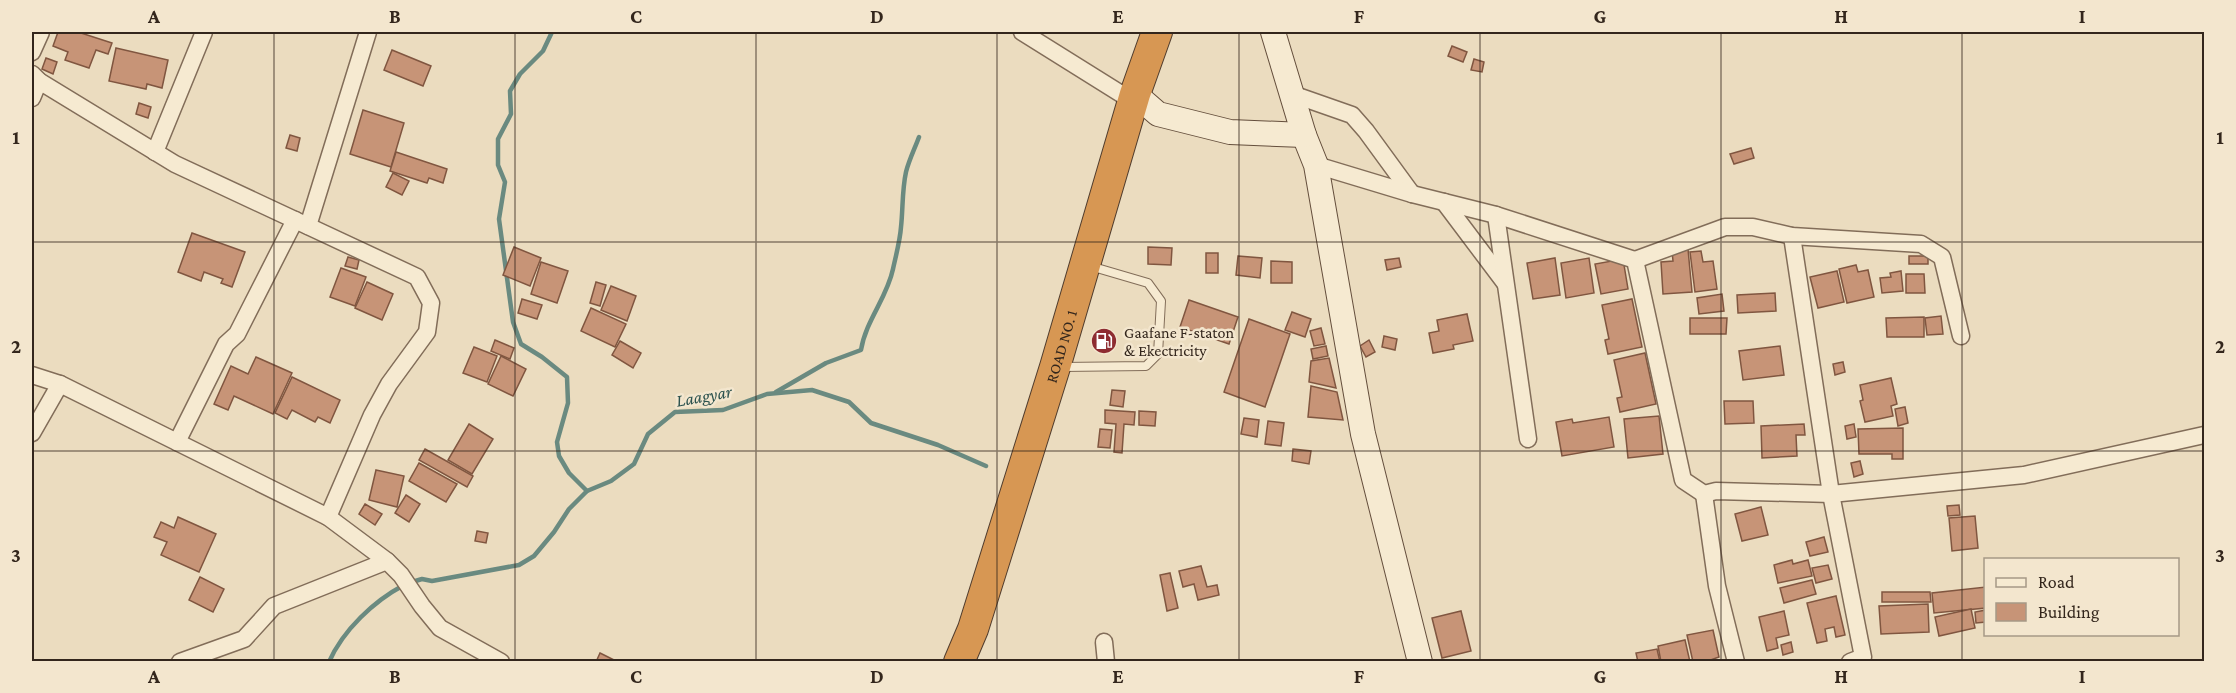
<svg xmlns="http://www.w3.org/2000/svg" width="2236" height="693" font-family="'Crimson Pro',serif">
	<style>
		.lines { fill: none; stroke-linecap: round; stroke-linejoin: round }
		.stream { stroke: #6a8a80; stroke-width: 4.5 }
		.building { fill: #c79477; stroke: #805640; stroke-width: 1.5 }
		.lane-casing { stroke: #826d59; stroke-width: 10 }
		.street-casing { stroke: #826d59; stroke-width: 19 }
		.secondary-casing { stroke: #644e3c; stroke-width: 26 }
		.highway-casing { stroke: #503c2d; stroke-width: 32 }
		.lane { stroke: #f6ead1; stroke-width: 8 }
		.street { stroke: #f6ead1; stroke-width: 16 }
		.secondary { stroke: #f6ead1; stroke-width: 24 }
		.highway { stroke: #d79753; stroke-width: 30 }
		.grid { fill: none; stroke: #33261c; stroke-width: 1.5; stroke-opacity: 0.55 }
		.labels { text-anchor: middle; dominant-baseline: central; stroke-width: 5; stroke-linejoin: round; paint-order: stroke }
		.poi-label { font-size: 16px; fill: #33261c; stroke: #f3e6ce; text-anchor: start }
		.street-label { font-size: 16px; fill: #33261c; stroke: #f3e6ce }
		.water-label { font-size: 18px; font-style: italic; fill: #2c524e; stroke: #f3e6ce }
		.neatline { fill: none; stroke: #33261c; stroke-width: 2 }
		.grid-label { font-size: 20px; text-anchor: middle; font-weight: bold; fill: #33261c }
	</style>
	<rect width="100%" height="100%" fill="#ebdcbf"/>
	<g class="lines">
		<g class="stream">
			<polyline points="552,32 543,51 520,74 510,91 511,114 498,139 498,165 505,182 499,219 513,322 521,344 542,357 567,377 568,403 557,442 559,456 569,473 587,491"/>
			<path d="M776,392L826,363L861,350C866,320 887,298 893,269C896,255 900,241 901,227C903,209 902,190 906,172C909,160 915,148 919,137"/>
			<polyline points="412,582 422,579 432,581 519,565 534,556 554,532 569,509 587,491 611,481 634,464 648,434 675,412 723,410 767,394 812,390 849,402 871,423 938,445 986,466"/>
			<path d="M329,662C343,630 374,601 404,585"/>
		</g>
	</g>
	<g class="building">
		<polygon points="58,32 78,32 112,43 108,54 96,50 89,68 65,60 68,52 53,46"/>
		<polygon points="1452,46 1467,52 1463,62 1448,56"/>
		<polygon points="116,48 168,60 162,88 147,84 146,89 109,81"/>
		<polygon points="392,50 431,66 423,86 384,70"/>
		<polygon points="46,58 57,62 53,74 42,69"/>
		<polygon points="1474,59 1484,62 1482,72 1471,70"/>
		<polygon points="139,103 151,107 148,118 136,114"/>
		<polygon points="363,110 404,123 391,167 350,154"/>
		<polygon points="290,135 300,138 297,151 286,148"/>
		<polygon points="1751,148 1754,158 1734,164 1730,154"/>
		<polygon points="396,152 447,169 443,183 429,178 427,183 390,171"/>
		<polygon points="393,173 409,181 402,195 386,187"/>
		<polygon points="192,233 245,252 232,287 221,283 223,279 204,272 201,281 178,272"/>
		<polygon points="514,247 541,258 530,286 503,275"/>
		<polygon points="1148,247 1172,248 1171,265 1148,264"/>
		<polygon points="1688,249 1692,292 1663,294 1661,262 1673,261 1672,251"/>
		<polygon points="1701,251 1703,262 1713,261 1717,289 1695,292 1690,252"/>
		<rect x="1206" y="253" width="12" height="20"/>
		<polygon points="1238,256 1262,258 1260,278 1236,275"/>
		<rect x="1909" y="256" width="19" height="8"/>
		<polygon points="348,257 359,260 357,269 345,266"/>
		<polygon points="1399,258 1401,267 1387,270 1385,260"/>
		<polygon points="1555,258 1560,295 1533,299 1527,263"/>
		<polygon points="1589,258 1594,293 1566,298 1561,263"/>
		<polygon points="1623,259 1628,289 1601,294 1595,264"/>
		<polygon points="1271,261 1292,262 1292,283 1271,283"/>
		<polygon points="541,262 568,271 557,303 531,294"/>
		<polygon points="1856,265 1858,272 1868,270 1874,297 1847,303 1839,269"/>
		<polygon points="341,268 366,277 355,306 330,297"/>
		<polygon points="1837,271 1844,302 1818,308 1810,277"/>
		<polygon points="1901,271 1903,291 1882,293 1880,278 1891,277 1890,273"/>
		<polygon points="1906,274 1924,274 1925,293 1906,293"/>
		<polygon points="367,282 393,294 382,320 355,308"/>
		<polygon points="596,282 606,285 600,306 590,303"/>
		<polygon points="611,286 636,296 627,321 601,310"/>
		<polygon points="1775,293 1776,311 1738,313 1737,295"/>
		<polygon points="1722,294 1724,311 1699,314 1697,298"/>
		<polygon points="522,299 542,305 537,319 518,313"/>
		<polygon points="1632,299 1642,347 1608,354 1605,340 1609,339 1602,305"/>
		<polygon points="1189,300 1238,317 1229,344 1180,327"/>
		<polygon points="591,308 626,324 615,347 581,331"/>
		<polygon points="1292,312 1311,319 1305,337 1285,330"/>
		<polygon points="1467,314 1473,341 1453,345 1454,349 1433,353 1429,333 1439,331 1437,320"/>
		<polygon points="1941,316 1943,334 1927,335 1925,318"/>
		<polygon points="1924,317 1924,337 1887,337 1886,318"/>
		<polygon points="1690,318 1727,318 1726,334 1690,334"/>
		<polygon points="1249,319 1290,334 1265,407 1224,392"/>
		<polygon points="1321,328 1325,344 1314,346 1310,331"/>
		<polygon points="1384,336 1397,339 1395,350 1382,347"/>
		<polygon points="495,340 514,348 510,359 491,351"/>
		<polygon points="1369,340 1375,352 1366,357 1360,346"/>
		<polygon points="620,341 641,353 633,368 612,355"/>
		<polygon points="1326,346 1328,356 1313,359 1311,349"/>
		<polygon points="1780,346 1784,375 1743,380 1739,351"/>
		<polygon points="474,347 497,356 487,382 463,373"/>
		<polygon points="1645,353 1656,404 1620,412 1617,398 1622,397 1614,360"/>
		<polygon points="501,356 526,369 513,396 488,384"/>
		<polygon points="256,357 292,373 273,414 234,396 228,410 214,404 231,366 248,374"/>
		<polygon points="1329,358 1336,388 1309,382 1311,361"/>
		<polygon points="1843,362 1845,372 1835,375 1833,364"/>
		<polygon points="292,377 340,400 330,423 318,417 315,422 292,410 287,419 275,413"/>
		<polygon points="1891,378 1897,404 1891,406 1893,416 1865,422 1860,401 1863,400 1860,385"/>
		<polygon points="1311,386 1337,392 1343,420 1308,417"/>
		<polygon points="1112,390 1125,391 1123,407 1110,405"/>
		<polygon points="1724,401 1753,401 1754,423 1725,424"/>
		<polygon points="1905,407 1908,423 1898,426 1895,409"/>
		<polygon points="1105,410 1135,412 1134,425 1124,424 1122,453 1114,452 1116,424 1105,423"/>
		<polygon points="1139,411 1156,412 1155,426 1139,425"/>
		<polygon points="1659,416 1663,454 1628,458 1624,419"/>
		<polygon points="1609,417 1614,447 1562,456 1556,422 1572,419 1573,423"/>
		<polygon points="1244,418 1259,420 1257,437 1241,434"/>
		<polygon points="1268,421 1284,423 1281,446 1265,444"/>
		<polygon points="469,424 493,439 472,474 448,460"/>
		<polygon points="1804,424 1805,435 1796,435 1797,456 1762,458 1761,426"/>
		<polygon points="1854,424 1856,437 1847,439 1845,426"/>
		<polygon points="1903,428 1903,459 1892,459 1892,454 1859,454 1858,429"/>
		<polygon points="1100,429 1112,430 1110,448 1098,447"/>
		<polygon points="425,449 473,476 467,487 419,460"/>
		<polygon points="1293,449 1311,451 1309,464 1292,461"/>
		<polygon points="1860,461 1863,474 1854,477 1851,463"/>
		<polygon points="419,463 457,484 446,502 409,481"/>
		<polygon points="376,470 404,476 397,507 369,500"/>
		<polygon points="406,495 420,504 409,522 395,513"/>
		<polygon points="365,504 382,514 375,525 359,514"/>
		<polygon points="1959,505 1960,515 1948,516 1947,506"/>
		<polygon points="1761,507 1768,535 1742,541 1735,514"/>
		<polygon points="1975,516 1978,548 1952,551 1949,518"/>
		<polygon points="178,517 216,534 199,572 161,555 167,542 154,537 161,522 174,528"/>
		<polygon points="477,531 488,533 486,543 475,541"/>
		<polygon points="1824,537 1828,552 1810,556 1806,542"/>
		<polygon points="1792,560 1793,564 1808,560 1812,576 1778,583 1774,565"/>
		<polygon points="1828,565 1832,579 1816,583 1812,568"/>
		<polygon points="1201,566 1207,587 1217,585 1219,595 1198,600 1194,584 1183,587 1179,571"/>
		<polygon points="1170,573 1178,608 1167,611 1160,575"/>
		<polygon points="200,577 224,589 213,612 189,600"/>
		<polygon points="1812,580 1816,594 1784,603 1780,588"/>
		<polygon points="1986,587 1986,608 1934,613 1932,593"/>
		<polygon points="1882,592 1930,592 1931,602 1882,602"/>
		<polygon points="1836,596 1845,635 1836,637 1834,627 1825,629 1827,641 1817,643 1807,603"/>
		<polygon points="1928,604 1929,632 1881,634 1879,606"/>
		<polygon points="1971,609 1975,628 1939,636 1935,617"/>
		<polygon points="1986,610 1986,622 1976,623 1975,612"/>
		<polygon points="1461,611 1471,651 1442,658 1432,618"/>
		<polygon points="1784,611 1789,635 1776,638 1778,648 1767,651 1759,617"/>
		<polygon points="1713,630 1719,657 1705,662 1693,662 1687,635"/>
		<polygon points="1685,640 1690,662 1661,662 1658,646"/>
		<polygon points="1791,642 1793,652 1783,655 1781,645"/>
		<polygon points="1657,649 1660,662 1638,662 1636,653"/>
		<polygon points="600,653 618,662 596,662"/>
	</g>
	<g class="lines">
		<g class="lane-casing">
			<polyline id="lane" points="1062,367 1146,366 1158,354 1161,301 1148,283 1090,266"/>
		</g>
		<g class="street-casing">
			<g id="street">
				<polyline points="1022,32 1134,102"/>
				<polyline points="32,52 41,32"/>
				<polyline points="32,74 39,81 175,164 417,277 431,303 427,332 389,384 372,415 328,517"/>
				<polyline points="1292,94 1352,115 1366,131 1412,194"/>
				<polyline points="32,98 39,81"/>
				<polyline points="155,152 204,32"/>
				<polyline points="1316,165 1412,194 1496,215 1635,260 1683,480 1704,494 1716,491 1831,494 2024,475 2204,435"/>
				<polyline points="1444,202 1505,283"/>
				<polyline points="1496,215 1528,439"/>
				<polyline points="308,226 368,32"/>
				<polyline points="1792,236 1831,494 1863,657 1850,662"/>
				<polyline points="1635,260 1725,227 1753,227 1792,236 1921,244 1942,257 1961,336"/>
				<polyline points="32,375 60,384 328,517 387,561 401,575 422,606 440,628 501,662"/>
				<polyline points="32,433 60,384"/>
				<polyline points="177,442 226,344 237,334 295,220"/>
				<polyline points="1704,494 1717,586 1736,662"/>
				<polyline points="1104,642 1106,662"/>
				<polyline points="180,662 244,639 274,606 387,561"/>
			</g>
		</g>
		<g class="secondary-casing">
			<g id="secondary">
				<polyline points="1273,32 1304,135 1316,165 1363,434 1420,662"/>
				<polyline points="1135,94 1158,114 1230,132 1304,135"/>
			</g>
		</g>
		<g class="highway-casing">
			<g id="highway">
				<path id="s1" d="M959,662L973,629L1055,367L1135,94L1157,32"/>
			</g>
		</g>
		<use href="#lane" class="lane"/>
		<use href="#street" class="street"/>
		<use href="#secondary" class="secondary"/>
		<use href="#highway" class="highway"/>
	</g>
	<path class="grid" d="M274,32V662M515,32V662M756,32V662M997,32V662M1239,32V662M1480,32V662M1721,32V662M1962,32V662M32,242H2204M32,451H2204"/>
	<defs>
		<g id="fuel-disc" transform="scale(1.35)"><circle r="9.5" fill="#8e2c31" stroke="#f3e6ce"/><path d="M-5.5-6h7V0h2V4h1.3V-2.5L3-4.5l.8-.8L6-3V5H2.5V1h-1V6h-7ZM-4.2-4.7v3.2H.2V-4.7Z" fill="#fff"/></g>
	</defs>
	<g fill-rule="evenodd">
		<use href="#fuel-disc" x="1104" y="341"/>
	</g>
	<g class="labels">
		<g class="poi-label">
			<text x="1124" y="332">Gaafane F-staton<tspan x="1124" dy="18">&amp; Ekectricity</tspan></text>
		</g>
		<g class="street-label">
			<text stroke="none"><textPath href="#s1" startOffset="332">ROAD NO. 1</textPath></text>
		</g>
		<g class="water-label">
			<text transform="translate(704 396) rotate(-10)">Laagyar</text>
		</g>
	</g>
	<rect width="2236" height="693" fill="none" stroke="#f3e6ce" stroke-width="66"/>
	<rect x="1984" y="558" width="195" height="78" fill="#f3e6ce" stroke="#a69987" stroke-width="1.5"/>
	<rect x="1996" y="578" width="30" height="9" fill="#f6ead1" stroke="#a69987" stroke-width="1.5"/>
	<text x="2038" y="588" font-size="18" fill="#33261c">Road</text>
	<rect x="1996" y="603" width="30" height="18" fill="#c79477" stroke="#a69987" stroke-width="1.5"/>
	<text x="2038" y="618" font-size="18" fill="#33261c">Building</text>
	<rect x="33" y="33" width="2170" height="627" class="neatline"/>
	<g class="grid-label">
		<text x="154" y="23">A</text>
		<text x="395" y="23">B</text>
		<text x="636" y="23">C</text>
		<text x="877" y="23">D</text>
		<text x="1118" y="23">E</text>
		<text x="1359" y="23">F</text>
		<text x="1600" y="23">G</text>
		<text x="1841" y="23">H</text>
		<text x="2082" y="23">I</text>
		<text x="16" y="144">1</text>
		<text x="2220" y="144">1</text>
		<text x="16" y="353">2</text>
		<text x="2220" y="353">2</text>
		<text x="16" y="562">3</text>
		<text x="2220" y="562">3</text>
		<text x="154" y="683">A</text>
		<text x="395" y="683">B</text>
		<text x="636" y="683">C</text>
		<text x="877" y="683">D</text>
		<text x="1118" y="683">E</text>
		<text x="1359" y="683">F</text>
		<text x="1600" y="683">G</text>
		<text x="1841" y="683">H</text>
		<text x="2082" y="683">I</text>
	</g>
</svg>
